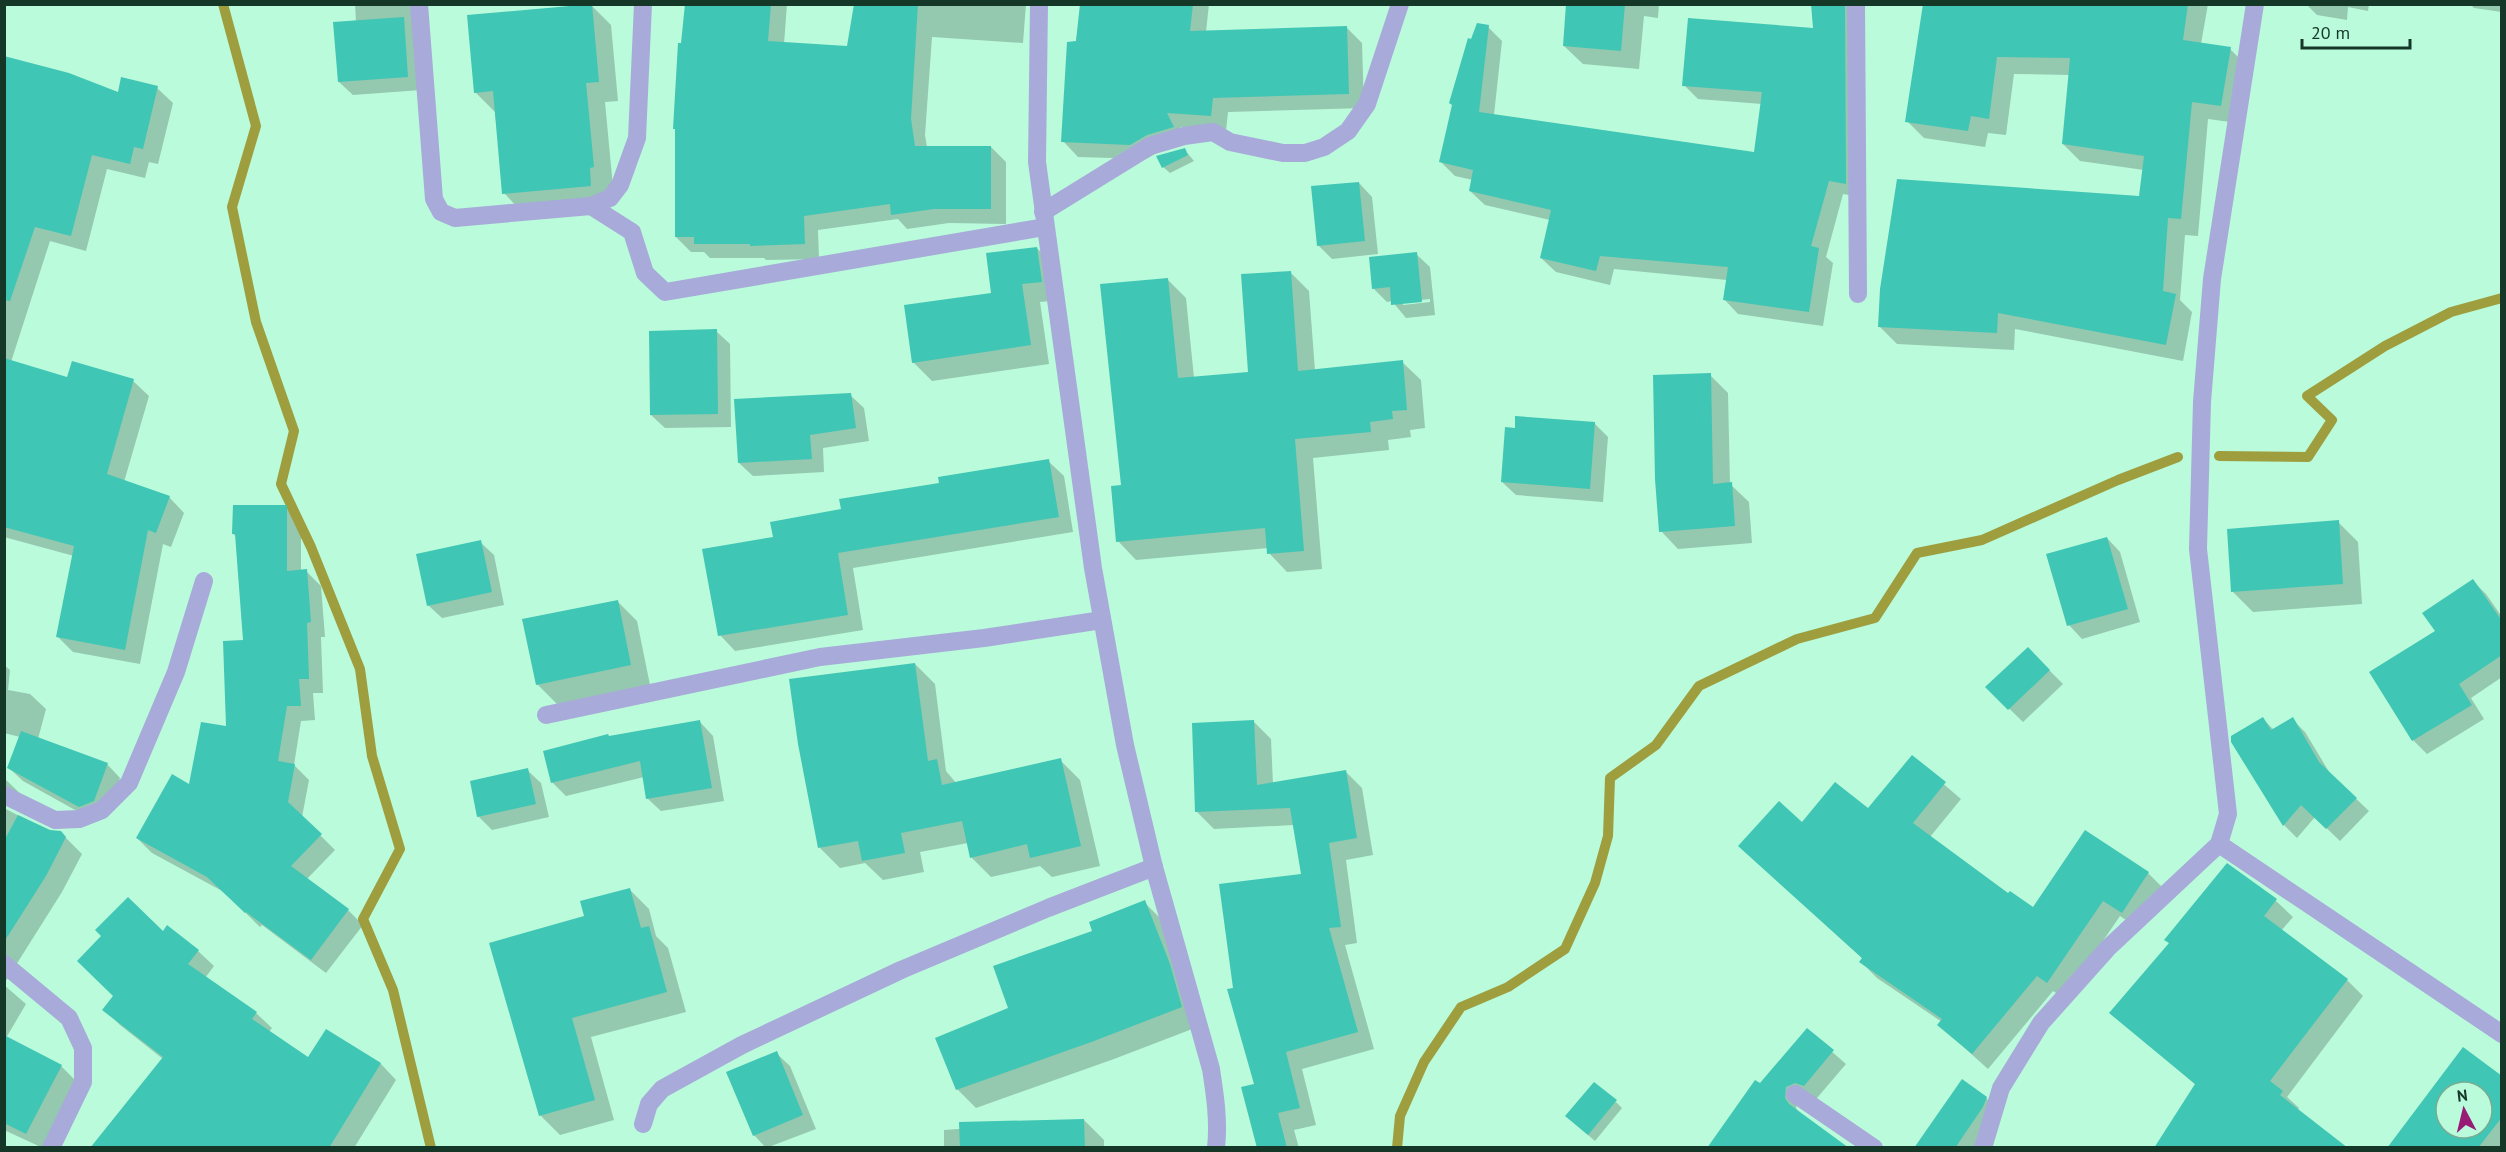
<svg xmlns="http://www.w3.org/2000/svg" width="2506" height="1152" font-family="'PT Sans',sans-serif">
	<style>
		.shadow { fill: #0003; fill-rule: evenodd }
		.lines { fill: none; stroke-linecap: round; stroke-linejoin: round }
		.stream { stroke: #9e9e3f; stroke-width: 10 }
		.building { fill: #40c6b5; fill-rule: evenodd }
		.street { stroke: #a8abd9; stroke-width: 18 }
	</style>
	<rect width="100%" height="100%" fill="#bafbdb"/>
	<g class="shadow">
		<polygon points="355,4 416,4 421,90 353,95 339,82 356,22"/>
		<polygon points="686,4 787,4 784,44 848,48 855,4 1026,4 1023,43 932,37 925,135 927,147 991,147 1006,162 1006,224 949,223 907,229 898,219 818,230 819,259 766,260 764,258 710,258 704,252 691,252 676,237 676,131 674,128"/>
		<polygon points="1081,4 1209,4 1206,32 1347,28 1362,43 1364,108 1228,112 1226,131 1180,127 1188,142 1162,150 1146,159 1078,157 1063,141"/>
		<polygon points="1568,4 1659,4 1658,18 1644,16 1639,69 1583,64 1564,46"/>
		<polygon points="1813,4 1858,4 1860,197 1843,194 1826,257 1833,263 1823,326 1738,314 1724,299 1727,280 1614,269 1610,285 1556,272 1541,258 1550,220 1485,205 1470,191 1473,180 1455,176 1441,162 1472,41 1488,27 1502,41 1494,115 1756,153 1762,104 1698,99 1684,85 1814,30"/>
		<polygon points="1925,4 2208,4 2201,44 2230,49 2247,66 2238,123 2208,119 2198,236 2185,235 2180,300 2192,312 2183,361 2015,329 2014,350 1897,344 1880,327 2141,198 2144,170 2080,161 2063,144 2070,75 2014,74 2006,135 1988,133 1985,147 1924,138 1907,121"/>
		<polygon points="2306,4 2369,4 2368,11 2348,7 2347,20 2317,15"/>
		<polygon points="2470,4 2502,4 2502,12 2474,8"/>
		<polygon points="591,5 611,25 618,101 605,102 613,187 610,205 523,213 504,193 495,112 475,92"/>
		<polygon points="4,58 119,95 157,88 173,103 158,164 149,162 145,178 107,169 86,251 50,241 11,362 68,379 133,381 149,396 124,482 169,497 184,513 171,547 163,544 140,664 73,652 58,637 74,556 4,537"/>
		<polygon points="1184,149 1194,161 1170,173 1163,167"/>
		<polygon points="1359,183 1372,197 1378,254 1332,259 1318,245"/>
		<polygon points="1037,248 1055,267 1060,300 1040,302 1049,364 932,381 913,362 992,294"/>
		<path d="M1416,254L1430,267L1435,315L1406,318L1392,301L1387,302L1373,288ZM1430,299V302L1403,305V302Z"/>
		<polygon points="1290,272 1309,291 1315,371 1402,362 1421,380 1425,428 1410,430 1411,437 1388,440 1389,450 1313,458 1322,569 1287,572 1269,553 1268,548 1136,560 1118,541 1122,486 1167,279 1186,298 1194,378 1250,374"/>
		<polygon points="716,331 730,344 731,427 665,428 651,415"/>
		<polygon points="1710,375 1728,393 1730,484 1749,502 1752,543 1678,549 1661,531"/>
		<polygon points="850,395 864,408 869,441 823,448 824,472 753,476 739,463"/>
		<polygon points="1594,423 1608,437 1603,502 1516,495 1502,482 1516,429"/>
		<polygon points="1048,461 1064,476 1073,532 853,568 863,630 735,651 720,635 843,510 941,484"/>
		<polygon points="286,507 301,521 301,571 306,571 321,586 325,637 321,637 323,693 313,693 315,720 301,721 294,765 309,780 302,817 335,850 307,879 348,910 363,925 326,973 262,925 260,927 224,892 152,853 137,838 190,786 228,728 245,641 237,537 233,534"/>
		<polygon points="2338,522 2358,542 2362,604 2253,612 2233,592"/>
		<polygon points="2107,538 2120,552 2140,622 2082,639 2069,625"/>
		<polygon points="480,542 494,555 504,605 442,618 428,605"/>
		<polygon points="2473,581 2486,594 2502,617 2502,677 2471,698 2484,719 2427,754 2413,740 2437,631"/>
		<polygon points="617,601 637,621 650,685 557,704 537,684"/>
		<polygon points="2028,649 2063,684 2023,722 1987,687"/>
		<polygon points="915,664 935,684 946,771 957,784 1060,760 1080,780 1100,866 1052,877 1040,866 991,877 971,857 968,843 920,852 924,872 883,880 865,863 840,868 820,848"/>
		<polygon points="4,665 10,670 8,690 30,694 46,709 38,739 107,764 120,778 107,814 93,820 23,781 9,768 20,737 4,733"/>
		<polygon points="2263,719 2274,730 2292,719 2305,732 2331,775 2369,811 2340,841 2315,817 2297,838 2284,825 2233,741"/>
		<polygon points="700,722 713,736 724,801 661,811 647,798 644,777 566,796 552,782 609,737"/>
		<polygon points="1254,722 1271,739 1273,784 1345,771 1362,788 1373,855 1346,860 1357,943 1345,945 1374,1049 1302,1069 1316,1125 1294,1130 1299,1148 1258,1148 1256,1085 1235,989 1302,875 1294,825 1214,829 1197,812"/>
		<polygon points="1912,757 1961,799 1930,837 2009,895 2034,909 2148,873 2164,889 2138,928 2120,916 2064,998 2053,991 1988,1069 1939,1025 1942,1022 1877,978 1861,962 1863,959 1756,861 1802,825 1868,811"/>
		<polygon points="527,770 541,783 549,817 492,830 478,816"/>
		<polygon points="5,779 27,800 17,797 4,785"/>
		<polygon points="4,808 50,832 60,832 82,854 62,892 4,984"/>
		<polygon points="2227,865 2276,901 2293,917 2281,931 2347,980 2363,996 2287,1097 2299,1108 2298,1110 2196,1085 2111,1013 2170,944 2166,940"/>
		<polygon points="629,889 649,909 656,936 668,948 686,1012 591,1037 614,1120 560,1135 540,1115 586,917"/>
		<polygon points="1144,902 1163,921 1200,1026 1114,1059 976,1108 957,1089 1010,1009 1094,932"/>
		<polygon points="168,927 198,951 214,966 205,978 256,1013 272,1028 269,1032 309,1059 326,1031 381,1064 396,1080 354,1148 104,1148 163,1059 120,1025 104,1009"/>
		<polygon points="4,985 26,1004 6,1038 61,1066 77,1082 43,1148 4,1130"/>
		<polygon points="1807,1030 1846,1064 1817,1098 1798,1101 1796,1108 1799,1113 1760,1085"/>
		<path d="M2463,1049L2502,1078V1148H2389ZM2446,1092H2482V1128H2446Z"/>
		<polygon points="776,1053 790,1066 816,1129 766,1148 754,1135"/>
		<polygon points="1986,1098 1999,1112 1978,1148 1930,1148"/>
		<polygon points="1616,1102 1622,1108 1595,1141 1574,1123"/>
		<polygon points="1084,1120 1104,1140 1104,1148 944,1148 944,1130"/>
	</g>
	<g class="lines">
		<g class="stream">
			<polyline points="223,4 256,126 232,207 256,322 294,431 281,484 311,547 360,669 372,756 400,849 363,919 393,990 431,1148"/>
			<polyline points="2219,456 2308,457 2332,420 2307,396 2385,346 2451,312 2502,298"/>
			<polyline points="1397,1148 1400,1116 1424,1062 1461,1007 1508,987 1565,949 1595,883 1608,836 1610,778 1656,745 1699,686 1797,639 1875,618 1917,553 1982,540 2118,480 2178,457"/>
		</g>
	</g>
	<g class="building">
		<polygon points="592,4 599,82 586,83 594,167 590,168 591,186 502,194 493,91 474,93 467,15"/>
		<polygon points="685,4 771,4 768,41 847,46 854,4 918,4 911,119 915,146 991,146 991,209 934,209 891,215 890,204 804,216 805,244 750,246 750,244 694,244 694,237 675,237 675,129 673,129 678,43 681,43"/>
		<polygon points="1080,4 1193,4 1190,31 1347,26 1349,94 1213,98 1211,116 1167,113 1174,127 1147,135 1130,145 1061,142 1067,42 1076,41"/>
		<polygon points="1566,4 1625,4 1621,51 1563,46"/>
		<polygon points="1811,4 1845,4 1846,184 1829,181 1811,246 1819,248 1809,312 1723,300 1728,267 1600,256 1596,271 1540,258 1551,210 1469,191 1473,170 1439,162 1452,105 1449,103 1468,38 1471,39 1477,23 1489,25 1479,112 1754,152 1762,92 1682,86 1688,18 1813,28"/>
		<polygon points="1923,4 2188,4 2183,40 2231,47 2221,106 2192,102 2181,219 2168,218 2163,291 2176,294 2166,345 1998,313 1997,333 1878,327 1880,289 1897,179 2139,196 2144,156 2062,144 2070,58 1997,57 1989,119 1971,116 1968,131 1905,122"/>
		<polygon points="404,17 408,77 338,82 333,22"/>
		<polygon points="4,56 69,73 118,92 121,77 158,86 143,149 134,147 130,164 92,155 71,236 35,227 10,301 4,300"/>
		<polygon points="1185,148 1188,155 1162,168 1156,156"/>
		<polygon points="1359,182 1365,241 1317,246 1311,186"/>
		<polygon points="1037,247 1042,282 1022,284 1031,345 912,363 904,305 991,293 986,253"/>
		<polygon points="1417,252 1422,302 1391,305 1390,287 1372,289 1369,257"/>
		<polygon points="1291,271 1298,371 1403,360 1407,410 1392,411 1393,419 1370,422 1371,432 1295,439 1304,551 1267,554 1265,528 1116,542 1111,486 1121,485 1100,284 1168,278 1178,378 1248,372 1241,274"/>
		<polygon points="717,329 718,414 650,415 649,331"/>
		<polygon points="4,358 67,377 72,361 134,379 107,474 170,496 156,533 148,530 125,650 56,637 74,546 4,527"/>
		<polygon points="1711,373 1713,484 1732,482 1735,526 1659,532 1655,479 1653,375"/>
		<polygon points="851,393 856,428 810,435 812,459 738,463 734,399"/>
		<polygon points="1515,416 1595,422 1590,489 1501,482 1505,427 1515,428"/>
		<polygon points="1049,459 1059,517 838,553 848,615 718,636 702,549 773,537 770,522 841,509 839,499 939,483 938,477"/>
		<polygon points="233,505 287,505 287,571 307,569 311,622 307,623 309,679 299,679 301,706 287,706 278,761 295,764 288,802 322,834 291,866 349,909 311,960 246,912 245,913 207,877 136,838 172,774 189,784 201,722 226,726 223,641 243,640 235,534 232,534"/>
		<polygon points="2339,520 2343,584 2231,592 2227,529"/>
		<polygon points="2107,537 2128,609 2067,626 2046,554"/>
		<polygon points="481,540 492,592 427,606 416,554"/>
		<polygon points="2473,579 2502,621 2502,655 2459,684 2472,705 2412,741 2369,672 2435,631 2422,613"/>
		<polygon points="618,600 631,665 536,685 522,619"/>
		<polygon points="2028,647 2050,670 2008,710 1985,687"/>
		<polygon points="915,663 928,761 937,759 942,785 1061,758 1081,846 1030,858 1027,844 970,858 962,821 901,833 905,853 862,861 858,841 818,848 798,744 789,679"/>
		<polygon points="2263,717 2271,730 2293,717 2319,762 2357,798 2326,829 2301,805 2283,826 2231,742 2231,736"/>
		<polygon points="700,720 712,788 646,799 640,761 551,783 543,751 608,734 609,736"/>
		<polygon points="1254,720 1257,785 1346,770 1357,838 1329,843 1341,927 1329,928 1358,1032 1286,1052 1300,1108 1278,1113 1287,1148 1257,1148 1241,1087 1254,1084 1227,989 1233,988 1219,884 1301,874 1290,808 1195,812 1192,723"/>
		<polygon points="21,731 108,763 94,801 79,807 7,768"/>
		<polygon points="1912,755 1946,782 1913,823 2008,893 2010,891 2033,907 2085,830 2149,872 2122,913 2103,901 2047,983 2037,976 1972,1054 1937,1025 1942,1019 1859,962 1862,958 1738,846 1779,801 1802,822 1835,782 1868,808"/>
		<polygon points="528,768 536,804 477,817 470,781"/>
		<polygon points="18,815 50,830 61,831 66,837 46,876 4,942 4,841"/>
		<polygon points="2227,863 2277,899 2264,916 2348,979 2270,1081 2283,1091 2280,1095 2348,1148 2154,1148 2195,1084 2109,1013 2169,943 2164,940"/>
		<polygon points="630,888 641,928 649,926 667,992 572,1018 595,1100 539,1116 489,943 584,916 580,901"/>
		<polygon points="128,897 163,931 167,925 199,950 188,964 257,1012 252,1019 308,1057 326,1029 381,1063 329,1148 90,1148 163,1057 102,1010 113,996 77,961 101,936 95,930"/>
		<polygon points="1145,900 1170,964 1182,1007 1094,1041 956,1090 935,1038 1008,1008 993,966 1092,931 1089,922"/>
		<polygon points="1807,1028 1834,1050 1804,1086 1795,1083 1786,1087 1785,1098 1789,1104 1849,1148 1707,1148 1755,1080 1760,1083"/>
		<polygon points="4,1035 62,1065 26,1134 4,1123"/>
		<path d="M2463,1047L2502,1076V1117L2478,1148H2387ZM2446,1092H2482V1128H2446Z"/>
		<polygon points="777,1051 803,1115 753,1136 726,1072"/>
		<polygon points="1962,1079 1987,1097 1983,1107 1955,1148 1914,1148"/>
		<polygon points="1594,1082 1617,1100 1588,1135 1565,1116"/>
		<polygon points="1084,1119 1085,1148 960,1148 959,1122"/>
	</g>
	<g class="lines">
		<g class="street">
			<polyline points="419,4 434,199 441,212 455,218 591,206 610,198 620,185 637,138 643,4"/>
			<path d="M1039,4L1037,162L1093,568L1125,745L1154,867L1211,1069C1215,1095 1219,1121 1216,1148"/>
			<polyline points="1856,4 1858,294"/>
			<polyline points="591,206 632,232 645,273 665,292 1045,227"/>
			<polyline points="1043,212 1150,146 1184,136 1213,132 1230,142 1283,153 1305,153 1324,147 1348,131 1367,104 1400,4"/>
			<polyline points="546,715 820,657 984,638 1102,620"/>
			<polyline points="4,795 55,820 79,819 102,810 129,783 176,672 204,581"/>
			<polyline points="2219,844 2502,1034"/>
			<polyline points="4,964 69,1018 83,1048 83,1082 51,1148"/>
			<polyline points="1795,1094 1874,1148"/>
			<polyline points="643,1124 649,1104 662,1089 742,1045 901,970 1048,908 1154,867"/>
			<polyline points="1983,1148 2001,1088 2041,1023 2108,948 2219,844 2228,814 2198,549 2202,402 2212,279 2255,4"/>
		</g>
	</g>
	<rect width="2506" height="1152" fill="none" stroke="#153728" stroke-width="12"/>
	<g transform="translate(2464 1110) rotate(353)"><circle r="28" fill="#bafbdb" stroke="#78ad93" stroke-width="1.5"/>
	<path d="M0-4.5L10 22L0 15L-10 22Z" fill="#981c75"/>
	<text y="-9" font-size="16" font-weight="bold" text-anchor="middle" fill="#153728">N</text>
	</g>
	<path d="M2302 39v9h108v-9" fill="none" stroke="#153728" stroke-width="3"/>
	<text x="2311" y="39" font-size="18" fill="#153728" stroke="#bafbdb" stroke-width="4.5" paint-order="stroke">20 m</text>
</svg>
